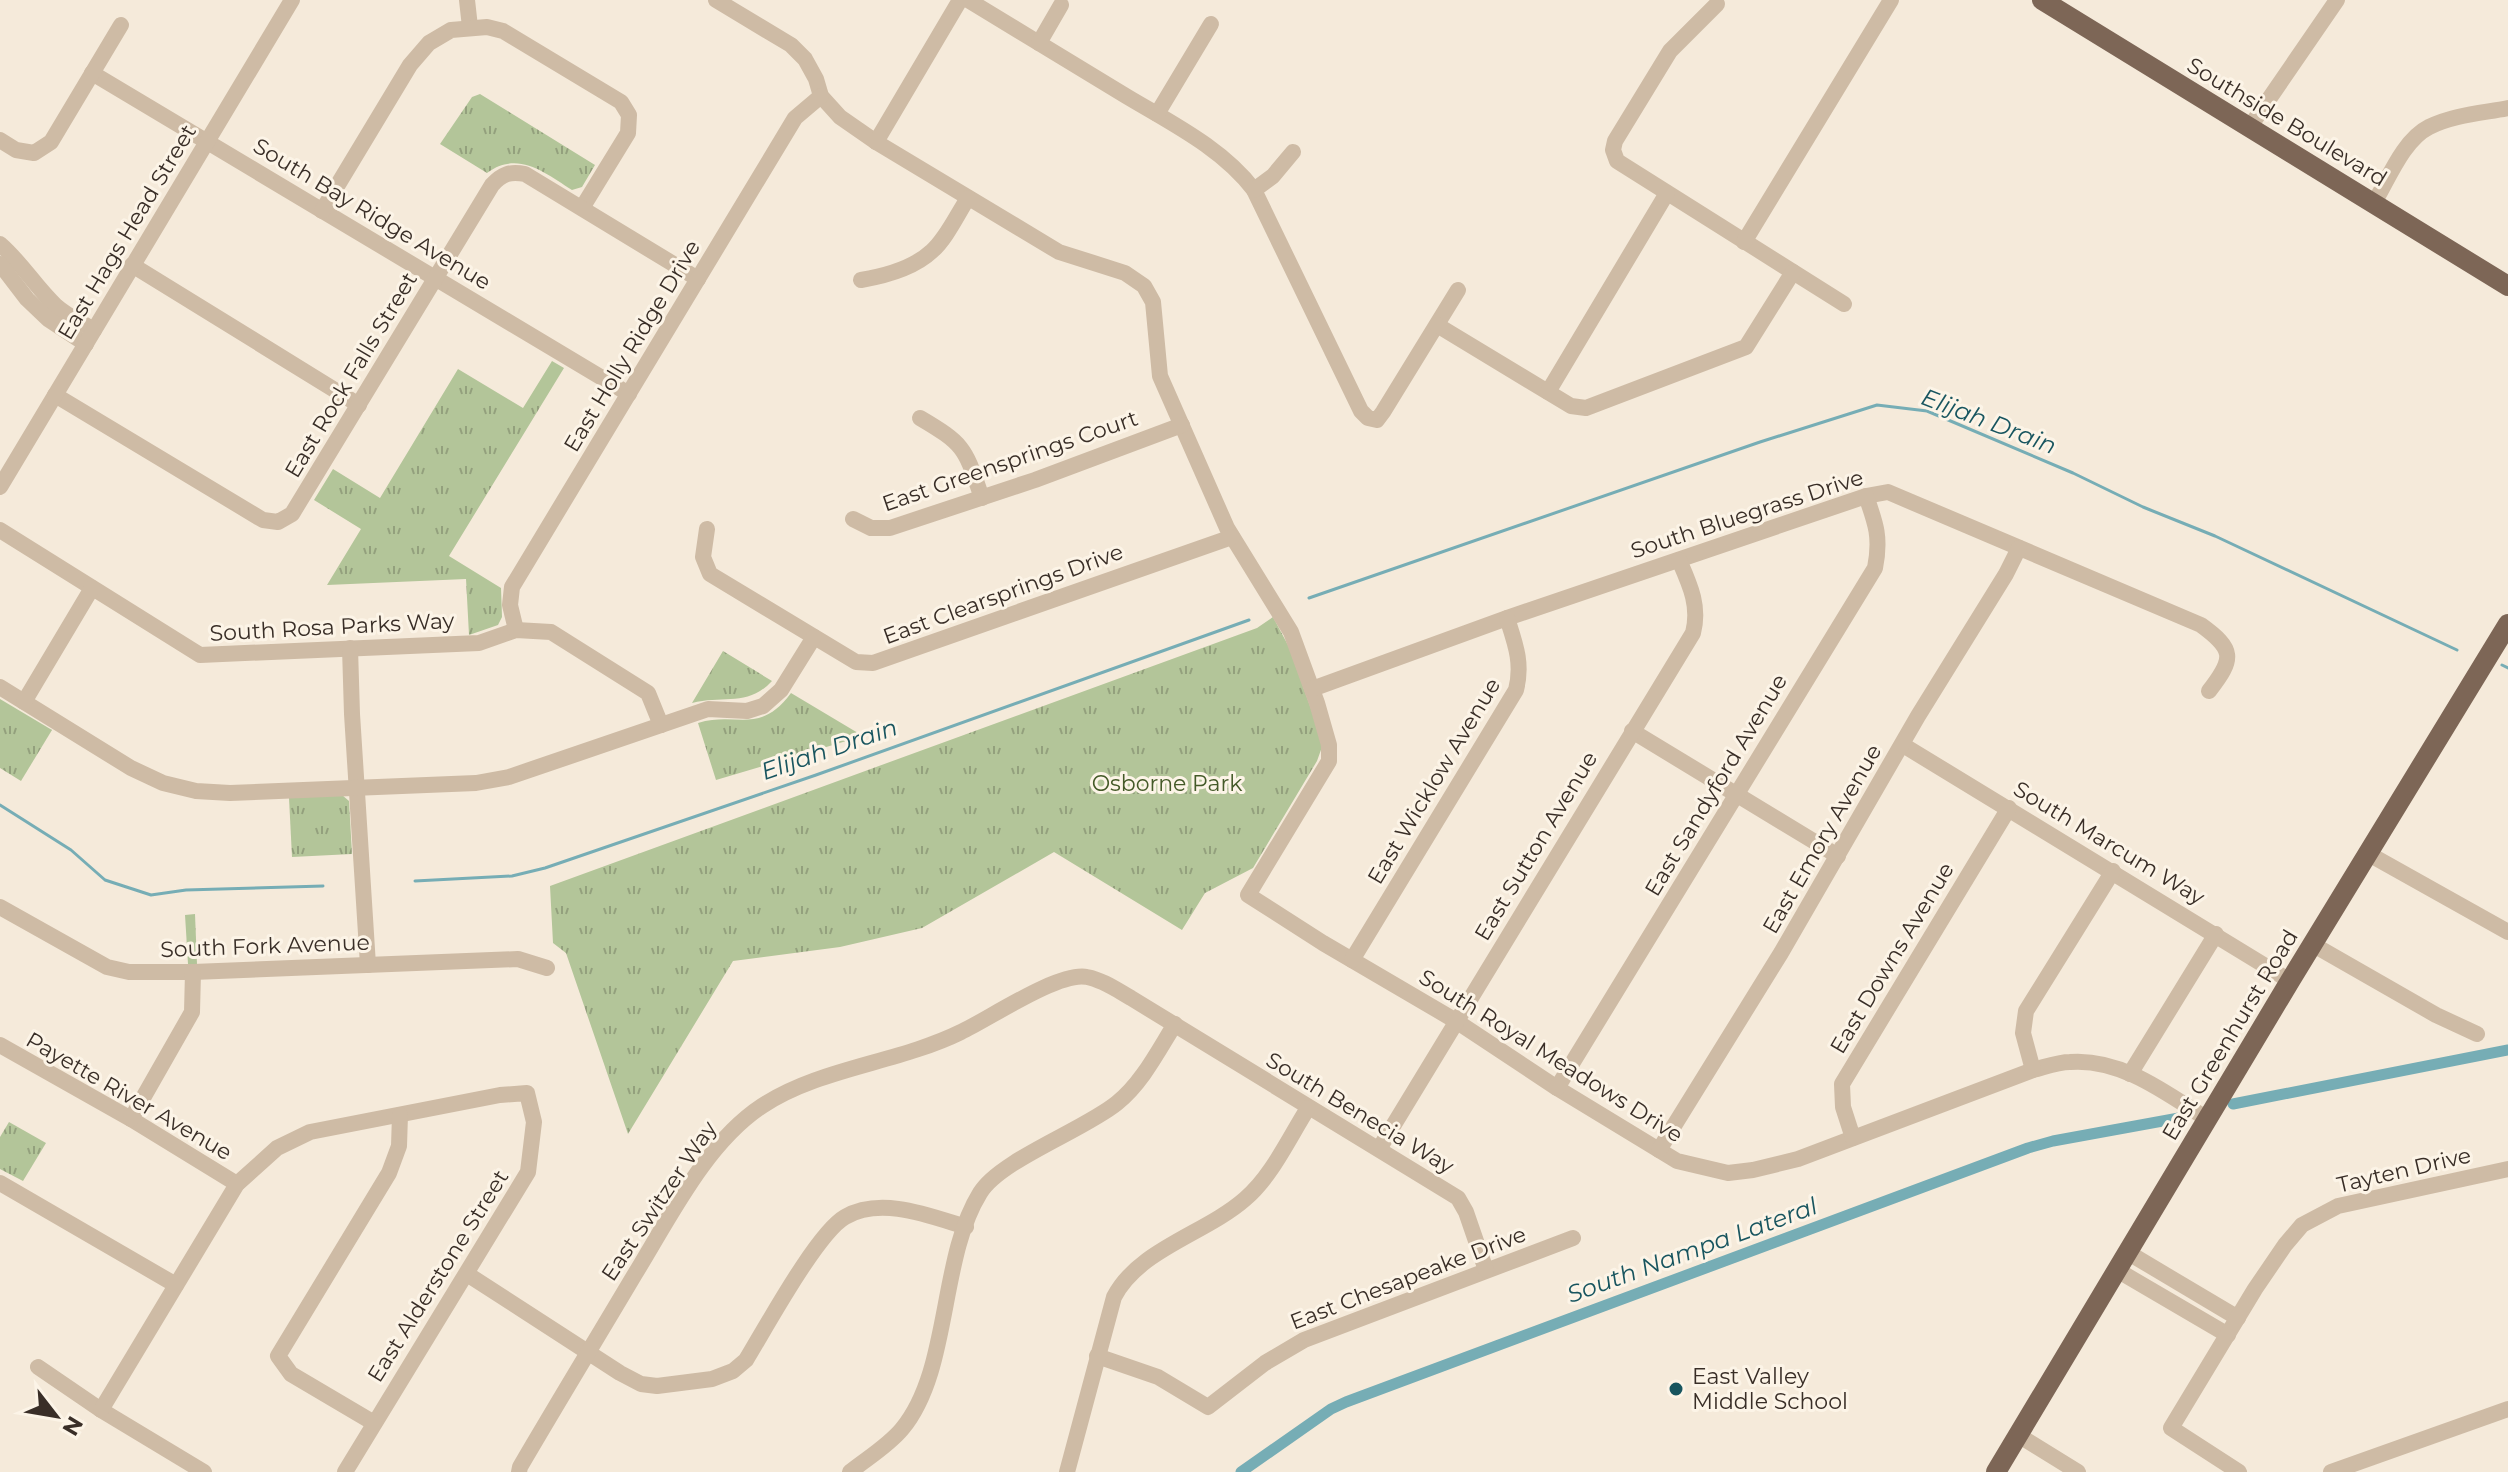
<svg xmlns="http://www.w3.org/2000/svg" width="2508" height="1472" font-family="Montserrat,sans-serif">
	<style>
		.park { fill: url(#park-tufts) }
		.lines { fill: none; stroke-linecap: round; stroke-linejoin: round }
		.stream { stroke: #76adb5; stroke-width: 3 }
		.canal { stroke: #76adb5; stroke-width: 11 }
		.minor { stroke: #cebba5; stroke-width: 16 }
		.major { stroke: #7d6656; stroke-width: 20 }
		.poi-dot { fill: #18555f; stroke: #fcf4e7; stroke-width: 3 }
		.labels { text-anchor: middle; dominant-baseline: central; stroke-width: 6; stroke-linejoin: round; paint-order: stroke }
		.street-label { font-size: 22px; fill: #392e27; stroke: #fcf4e7 }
		.park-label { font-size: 22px; fill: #445a28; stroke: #fcf4e7 }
		.poi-label { font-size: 22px; fill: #392e27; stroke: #fcf4e7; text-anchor: start }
		.water-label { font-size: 24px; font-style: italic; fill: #18555f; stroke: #fcf4e7 }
	</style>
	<defs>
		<pattern id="park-tufts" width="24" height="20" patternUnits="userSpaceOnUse" patternTransform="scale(2)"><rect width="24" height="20" fill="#b3c599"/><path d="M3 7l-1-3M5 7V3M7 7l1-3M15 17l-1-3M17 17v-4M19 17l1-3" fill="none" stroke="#93a07d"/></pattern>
	</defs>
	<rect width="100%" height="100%" fill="#f5eada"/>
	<g class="park">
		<path d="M480,94L595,165L582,187L572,190C545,173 518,150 487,173L440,144L472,97Z"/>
		<polygon points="552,361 564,368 449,556 501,588 502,617 498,625 469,635 466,579 327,585 361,529 314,500 333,469 380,498 458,369 523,408"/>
		<polygon points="1273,617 1289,647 1320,734 1322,747 1317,761 1253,868 1205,893 1182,930 1054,852 922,928 840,947 733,961 628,1134 566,953 553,943 550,886 1257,628"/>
		<path d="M723,651L772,681C748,707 724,695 692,703Z"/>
		<path d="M791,693L863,736L716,780L698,723C737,711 759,736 791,693Z"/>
		<polygon points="0,699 52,730 21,781 0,768"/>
		<polygon points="342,795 349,801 352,854 292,857 289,798"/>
		<polygon points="195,914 197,964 188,964 185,915"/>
		<polygon points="9,1122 46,1143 23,1181 0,1169 0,1137"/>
	</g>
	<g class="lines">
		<g class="stream">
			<polyline points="1309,598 1760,442 1877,405 1927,411 2073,473 2143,507 2215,536 2457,650"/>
			<polyline points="2502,665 2508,668"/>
			<polyline points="0,805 71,850 105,880 151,895 186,890 323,886"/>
			<polyline points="415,881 512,876 545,868 816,775 1249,620"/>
		</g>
		<g class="canal">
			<polyline points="2233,1104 2508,1050"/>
			<polyline points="1241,1472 1331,1409 1346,1402 2028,1148 2053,1141 2179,1118"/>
		</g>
		<g class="minor">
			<polyline points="467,0 470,27"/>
			<path d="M716,0L791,45L805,59L816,79L821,96L840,117L876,142L1059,252L1125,273L1144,286L1153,302L1160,376L1227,528L1291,632L1317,703L1329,745V761L1248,895L1323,943L1456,1021L1557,1088L1677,1161L1728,1173L1753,1170L1798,1159L2033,1070C2045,1067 2058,1062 2070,1062C2121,1058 2166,1093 2207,1119"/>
			<path d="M968,0C1021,32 1073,64 1126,96C1171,123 1222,148 1254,190L1361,411L1368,418L1377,420L1383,412L1458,290"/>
			<polyline points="1717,4 1670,51 1615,141 1613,150 1617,161 1844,304"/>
			<polyline points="1039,43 1061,5"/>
			<polyline points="92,73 629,394"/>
			<polyline points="1157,114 1211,24"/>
			<polyline points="2249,128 2337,0"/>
			<polyline points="0,140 16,150 34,153 51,142 121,25"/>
			<polyline points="876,142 960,0"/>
			<polyline points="1254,190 1273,176 1293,152"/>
			<path d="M2374,203C2388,180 2403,140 2429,127C2453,115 2482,113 2508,108"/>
			<polyline points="322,211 410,65 429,43 451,30 487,27 503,31 621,102 629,115 628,133 582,208"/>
			<polyline points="1744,242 1891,0"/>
			<path d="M0,244C21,262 35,286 56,306C67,316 81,322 94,330"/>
			<polyline points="0,264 27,299 48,319 86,344"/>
			<polyline points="132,265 359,405"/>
			<path d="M861,280C885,276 914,268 932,251C946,239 957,215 968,198"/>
			<polyline points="1437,325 1571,406 1586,408 1746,347 1793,272"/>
			<polyline points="1548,392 1667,193"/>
			<path d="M55,395L263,520L278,522L292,514L492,185C502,174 510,171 525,174L698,279"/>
			<path d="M920,418C966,445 965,449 982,498"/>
			<polyline points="0,487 292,0"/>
			<polyline points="853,519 871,528 890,528 1035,480 1182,425"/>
			<polyline points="707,529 703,557 710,574 856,662 873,663 1232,537"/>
			<polyline points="0,530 200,655 479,643 516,630 551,632 648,693 661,725"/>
			<polyline points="516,630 510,605 512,587 795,118 821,96"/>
			<polyline points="350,648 352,714 368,965"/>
			<polyline points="0,687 131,768 163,783 196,791 230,793 476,783 509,777 708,709 747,711 763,706 781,690 814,637"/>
			<path d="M1312,689L1507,618L1866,496L1888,492L2201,625C2234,649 2235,658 2209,691"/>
			<polyline points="24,702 92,588"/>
			<polyline points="1632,731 1838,856"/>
			<polyline points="1903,745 2290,981"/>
			<polyline points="2367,853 2508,932"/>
			<polyline points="0,907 107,967 129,972 193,972 518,959 547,968"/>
			<polyline points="2312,944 2436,1015 2477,1034"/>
			<path d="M1352,960L1516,690C1523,663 1515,643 1507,618"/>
			<polyline points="0,1045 131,1119 237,1184"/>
			<polyline points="2033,1070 2023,1033 2026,1011 2113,871"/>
			<polyline points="2130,1074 2216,934"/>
			<path d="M1557,1088L1875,568C1881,538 1876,524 1866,496"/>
			<polyline points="131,1119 192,1012 193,972"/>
			<polyline points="1853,1138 1843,1107 1842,1084 2009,808"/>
			<path d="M1379,1149L1693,633C1700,606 1690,585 1679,560"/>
			<polyline points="1659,1150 1781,953 1918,716 2006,574 2019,548"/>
			<polyline points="0,1183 176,1285"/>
			<polyline points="2127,1252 2238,1318"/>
			<polyline points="2117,1270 2228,1335"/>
			<path d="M467,1274L620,1373L641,1384L657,1386L712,1379L733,1371L746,1360C765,1329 817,1233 845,1217C881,1196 930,1216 966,1227"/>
			<polyline points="1097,1356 1158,1377 1208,1407 1265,1363 1304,1340 1573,1238"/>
			<polyline points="38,1367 101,1410 204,1472"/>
			<polyline points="101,1410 237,1184 277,1148 310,1132 500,1095 527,1093 534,1122 528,1172 345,1472"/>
			<polyline points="374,1423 291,1374 278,1356 389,1173 399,1146 400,1115"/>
			<polyline points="2018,1435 2078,1472"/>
			<path d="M519,1472L520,1467C558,1402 597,1338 635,1274C670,1217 706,1143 762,1106C819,1068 898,1063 961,1032C989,1019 1059,971 1087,977C1103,980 1117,990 1131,998L1458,1198L1466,1212L1486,1270"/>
			<path d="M850,1472C866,1459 888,1446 902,1429C951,1370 939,1259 980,1193C1000,1160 1084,1130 1117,1103C1142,1083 1158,1051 1175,1024"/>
			<path d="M1067,1472L1114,1297C1139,1249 1205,1234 1245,1199C1272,1176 1289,1138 1308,1108"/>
			<polyline points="2239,1472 2171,1428 2255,1289 2285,1245 2302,1225 2338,1206 2508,1169"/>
			<polyline points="2331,1472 2508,1409"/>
		</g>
		<g class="major">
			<polyline points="2042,0 2508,286"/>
			<polyline points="1996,1472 2290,981 2508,624"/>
		</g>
	</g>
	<circle class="poi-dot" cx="1676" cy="1389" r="8"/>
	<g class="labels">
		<g class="street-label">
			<text transform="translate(2287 122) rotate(31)">Southside Boulevard</text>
			<text transform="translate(372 214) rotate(31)">South Bay Ridge Avenue</text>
			<text transform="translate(127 232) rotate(-59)">East Hags Head Street</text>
			<text transform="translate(632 346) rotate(-59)">East Holly Ridge Drive</text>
			<text transform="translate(351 375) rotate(-59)">East Rock Falls Street</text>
			<text transform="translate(1010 461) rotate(-19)">East Greensprings Court</text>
			<text transform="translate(1747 514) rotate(-18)">South Bluegrass Drive</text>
			<text transform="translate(1003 594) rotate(-20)">East Clearsprings Drive</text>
			<text transform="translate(332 627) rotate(-3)">South Rosa Parks Way</text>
			<text transform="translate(1434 781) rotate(-59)">East Wicklow Avenue</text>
			<text transform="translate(1716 785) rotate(-59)">East Sandyford Avenue</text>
			<text transform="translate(1822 839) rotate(-60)">East Emory Avenue</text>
			<text transform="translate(2109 843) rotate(31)">South Marcum Way</text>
			<text transform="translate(1536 846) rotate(-59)">East Sutton Avenue</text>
			<text transform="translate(265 946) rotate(-2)">South Fork Avenue</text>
			<text transform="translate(1892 958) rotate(-59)">East Downs Avenue</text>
			<text transform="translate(2230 1035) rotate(-59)">East Greenhurst Road</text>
			<text transform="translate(1551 1056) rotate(32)">South Royal Meadows Drive</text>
			<text transform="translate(129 1096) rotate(30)">Payette River Avenue</text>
			<text transform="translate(1360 1113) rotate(31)">South Benecia Way</text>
			<text transform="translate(2404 1170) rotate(-13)">Tayten Drive</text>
			<text transform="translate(659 1201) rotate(-56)">East Switzer Way</text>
			<text transform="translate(438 1276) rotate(-58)">East Alderstone Street</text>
			<text transform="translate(1408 1278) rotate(-21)">East Chesapeake Drive</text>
		</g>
		<g class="park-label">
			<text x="1167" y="783">Osborne Park</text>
		</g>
		<g class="poi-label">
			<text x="1692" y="1376">East Valley<tspan x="1692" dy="25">Middle School</tspan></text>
		</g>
		<g class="water-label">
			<text transform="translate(1989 421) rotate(21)">Elijah Drain</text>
			<text transform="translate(829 749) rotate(-19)">Elijah Drain</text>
			<text transform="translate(1692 1250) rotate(-20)">South Nampa Lateral</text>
		</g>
	</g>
	<g transform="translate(56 1416) rotate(121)" stroke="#fcf4e7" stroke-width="6" paint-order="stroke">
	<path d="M0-6L14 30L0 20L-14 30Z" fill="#392e27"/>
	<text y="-12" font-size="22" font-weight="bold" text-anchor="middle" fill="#392e27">N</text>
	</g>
</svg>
